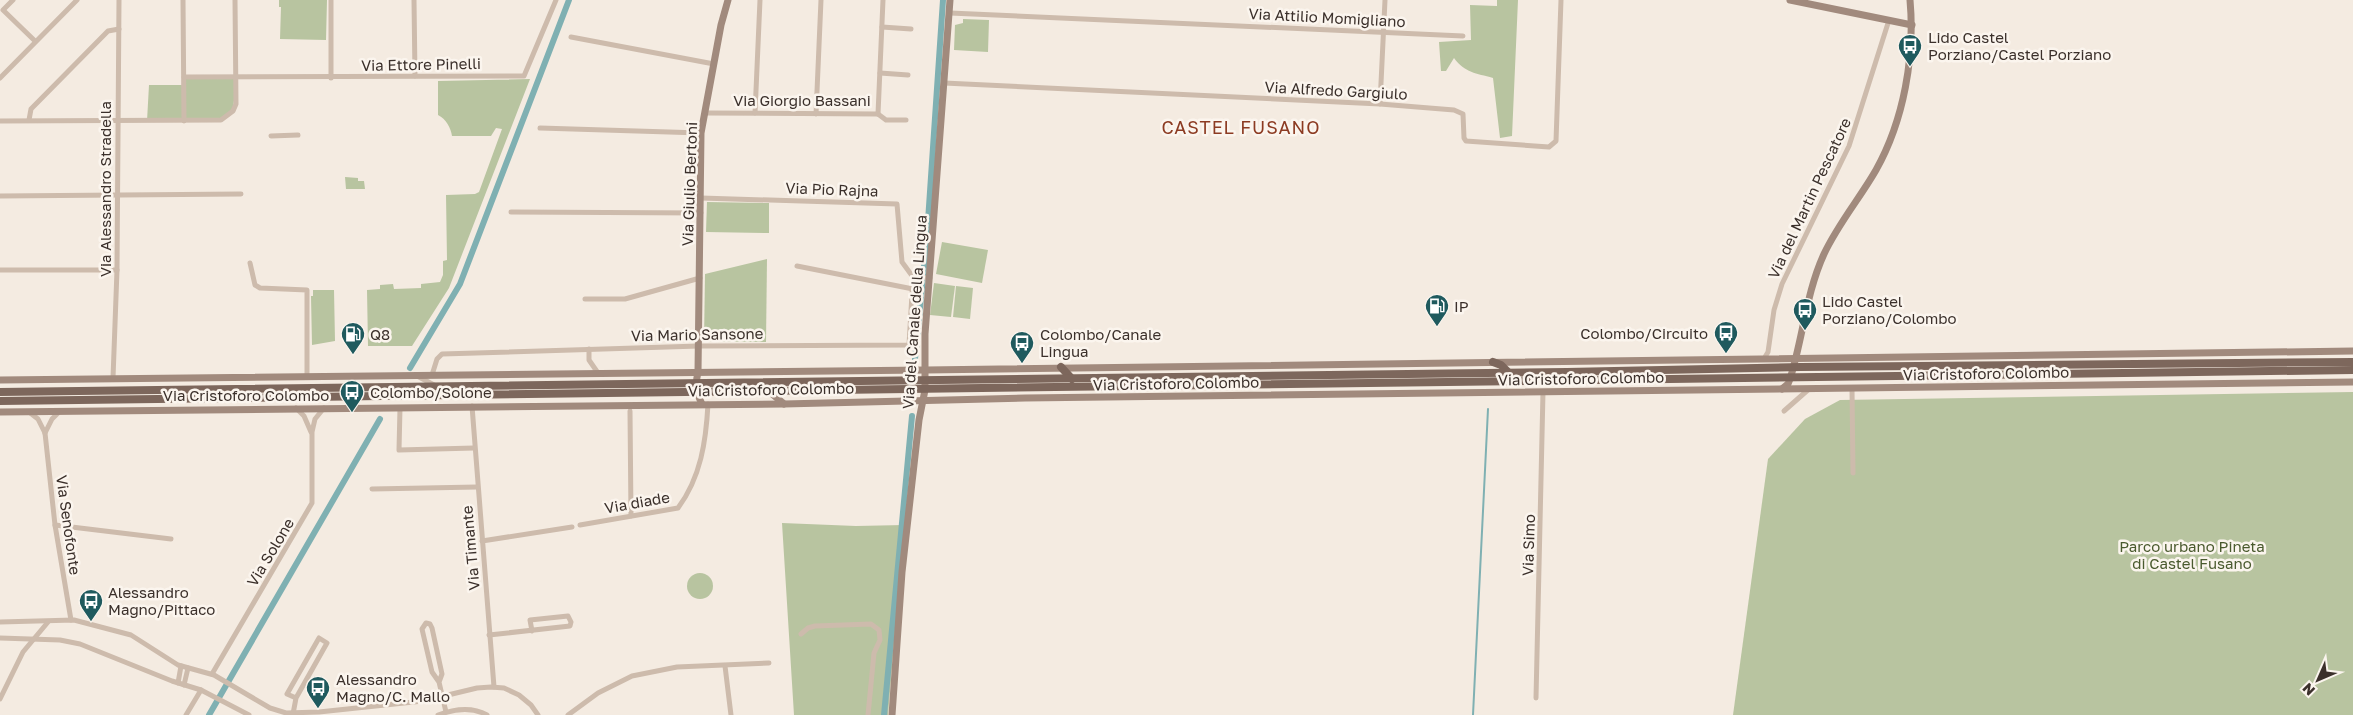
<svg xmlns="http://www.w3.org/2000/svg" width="2353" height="715" font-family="'Golos Text',sans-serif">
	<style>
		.green { fill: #b8c4a0 }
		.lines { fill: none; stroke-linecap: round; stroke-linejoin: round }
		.stream { stroke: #7fb0b2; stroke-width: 2 }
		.canal { stroke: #7fb0b2; stroke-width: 6 }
		.street { stroke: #cdbbac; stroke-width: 5 }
		.secondary { stroke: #a18a7d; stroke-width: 7 }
		.primary { stroke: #7d675c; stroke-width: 8 }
		.labels { text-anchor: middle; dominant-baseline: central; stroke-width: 5; stroke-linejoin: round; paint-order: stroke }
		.street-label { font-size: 15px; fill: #3b302b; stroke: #fbf5ee }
		.poi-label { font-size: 15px; fill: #3b302b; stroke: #fbf5ee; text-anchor: start }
		.park-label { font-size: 15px; fill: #4a5a2e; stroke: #fbf5ee }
		.quarter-label { font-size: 18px; letter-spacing: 1px; fill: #8c3b22; stroke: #fbf5ee }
	</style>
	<rect width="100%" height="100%" fill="#f4ebe1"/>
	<g class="green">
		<polygon points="279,0 327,0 326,40 280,39 281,7 279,7"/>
		<path d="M1497,0H1518L1512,136L1500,138L1493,78C1476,73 1465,73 1454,58L1446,71H1441L1439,42L1471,40L1470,5L1497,6Z"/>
		<polygon points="963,19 989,20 988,52 954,50 955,25 963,23"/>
		<polygon points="184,77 236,78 233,111 221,120 147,121 149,85 183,85"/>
		<path d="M530,79L449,288L412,346H368L367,290L380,289V285L393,284L394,289L421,288V284L440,282L443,275V261L447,260L446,195L475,194L479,192L502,129L496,128L491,136H452C451,128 446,119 438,115V81Z"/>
		<polygon points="345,177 358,178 358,181 364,181 365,189 346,189"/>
		<polygon points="707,202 769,203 769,233 706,232"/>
		<polygon points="942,242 988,250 982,283 936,274"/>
		<polygon points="767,259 766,342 704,341 705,274"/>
		<polygon points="934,283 955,286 951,317 930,315"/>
		<polygon points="956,286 973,288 970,319 953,317"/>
		<polygon points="313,290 334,290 335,341 312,345 311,296 313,296"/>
		<polygon points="2353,392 2353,715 1733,715 1768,459 1805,419 1840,400"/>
		<polygon points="782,523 856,526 904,525 888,715 794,715"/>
		<circle cx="700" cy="586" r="13"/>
	</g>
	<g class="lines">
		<polyline class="stream" points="1473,715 1488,409"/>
		<g class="canal">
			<polyline points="915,359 927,236 943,0"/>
			<polyline points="410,368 460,284 569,0"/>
			<polyline points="209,715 380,419"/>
			<polyline points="884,715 912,416"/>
		</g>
		<g class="street">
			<polyline points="13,0 3,10 35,41"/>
			<polyline points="183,0 184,121"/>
			<polyline points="331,0 331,78"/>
			<polyline points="414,0 415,76"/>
			<polyline points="950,13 1463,36"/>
			<polyline points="882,27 911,29"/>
			<polyline points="571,37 714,64"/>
			<polyline points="880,73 908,75"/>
			<polyline points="184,77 524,76 556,0"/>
			<polyline points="0,78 77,0"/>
			<polyline points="944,83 1380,104 1454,110 1463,114 1464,138 1466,141 1549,147 1556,141 1561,0"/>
			<polyline points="1380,104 1385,0"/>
			<polyline points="705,113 878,114 883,0"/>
			<polyline points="755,113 760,0"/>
			<polyline points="816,114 821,0"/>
			<polyline points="878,114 886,120 906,120"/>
			<polyline points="29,120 31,109 108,31 119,29"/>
			<polyline points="0,121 221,120 233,111 236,104 235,0"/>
			<polyline points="540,128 701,133"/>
			<polyline points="271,136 298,135"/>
			<polyline points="0,196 241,194"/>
			<polyline points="701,198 897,204 902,262 913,277 930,278"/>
			<polyline points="511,212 701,213"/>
			<polyline points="250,263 255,285 260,288 307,290 307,377"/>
			<polyline points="797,266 913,289"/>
			<polyline points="0,270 117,270"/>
			<polyline points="585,299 625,299 700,278"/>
			<polyline points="589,349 589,360 598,373"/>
			<polyline points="1765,357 1768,352 1774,310 1782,284 1849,146 1889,20"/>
			<polyline points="432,375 437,359 442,354 699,346 909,345 913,277"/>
			<polyline points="419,377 436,386"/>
			<polyline points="113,378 117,270 119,0"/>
			<polyline points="1852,389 1853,473"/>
			<polyline points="472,406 494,687"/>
			<polyline points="296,408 304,416 311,432"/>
			<polyline points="400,408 399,450 474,448"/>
			<polyline points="630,411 631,516"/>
			<polyline points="1784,411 1809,389"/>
			<polyline points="29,412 38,419 45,433 55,525 71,620"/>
			<polyline points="45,433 52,419 60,411"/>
			<polyline points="372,489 477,487"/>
			<polyline points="55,525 171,539"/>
			<path d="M580,525L678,508C701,477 706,441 708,404"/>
			<polyline points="482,541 572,527"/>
			<polyline points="0,622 74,620 131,635 178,665 214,675 270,708 286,713 319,712 423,701 477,688 491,687 504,688 519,695 531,705 538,715"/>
			<polyline points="801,634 808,628 815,626 871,624 879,630 880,640 874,653 868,715"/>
			<polyline points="489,635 570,626 571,622 568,616 530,620 532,631"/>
			<polyline points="0,638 60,640 80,644 172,681 201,690 249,715"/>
			<polyline points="725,666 731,715"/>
			<polyline points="212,674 312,503 312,432 315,419 324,408"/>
			<polyline points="439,682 442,674 432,628 430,624 426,623 422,629 432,672 439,682 446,712"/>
			<polyline points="178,683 181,666"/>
			<polyline points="184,685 188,668"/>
			<polyline points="1536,698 1543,392"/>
			<polyline points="0,699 23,652 48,622"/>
			<polyline points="293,714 296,698 327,643 319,638 287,694 296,698"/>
			<polyline points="186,715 201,690"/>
			<path d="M438,715C454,709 471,706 487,715"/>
			<polyline points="568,715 598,693 632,676 677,667 769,663"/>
		</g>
		<g class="secondary">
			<polyline points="1790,0 1912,25"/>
			<polyline points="0,380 926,370 2353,351"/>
			<path d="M1782,389L1788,384L1790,379C1803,338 1806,293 1824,254C1838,224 1860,198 1876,170C1904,120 1915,56 1910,0"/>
			<polyline points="770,392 784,404"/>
			<path d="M702,404C696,392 695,385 698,372L701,133L721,25L728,0"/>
			<polyline points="0,412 784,404 1025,398 2353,382"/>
			<polyline points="892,715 902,572 919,420 925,390 925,334 950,0"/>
		</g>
		<g class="primary">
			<polyline points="1493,362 1501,365 1509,373"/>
			<polyline points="1061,367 1072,379"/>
			<polyline points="0,392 1567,372 1801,367 2353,362"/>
			<polyline points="0,401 2353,370"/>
		</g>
	</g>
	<defs>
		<g id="bus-pin" transform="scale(1.25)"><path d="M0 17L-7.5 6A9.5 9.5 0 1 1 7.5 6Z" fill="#1f5a5e" stroke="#fbf5ee"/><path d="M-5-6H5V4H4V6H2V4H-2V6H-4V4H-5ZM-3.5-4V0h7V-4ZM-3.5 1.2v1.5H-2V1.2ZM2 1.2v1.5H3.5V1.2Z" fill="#fff"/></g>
		<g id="fuel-pin" transform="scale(1.25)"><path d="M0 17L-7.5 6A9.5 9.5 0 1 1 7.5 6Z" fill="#1f5a5e" stroke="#fbf5ee"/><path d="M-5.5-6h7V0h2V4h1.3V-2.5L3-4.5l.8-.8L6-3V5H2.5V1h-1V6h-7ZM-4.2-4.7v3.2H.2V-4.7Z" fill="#fff"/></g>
	</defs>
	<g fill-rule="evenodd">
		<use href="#bus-pin" x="1910" y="46"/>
		<use href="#fuel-pin" x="1437" y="306"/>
		<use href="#bus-pin" x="1805" y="310"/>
		<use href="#bus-pin" x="1726" y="333"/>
		<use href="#fuel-pin" x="353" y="334"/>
		<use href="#bus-pin" x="1022" y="343"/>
		<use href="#bus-pin" x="352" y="392"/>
		<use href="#bus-pin" x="91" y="601"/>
		<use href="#bus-pin" x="318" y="688"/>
	</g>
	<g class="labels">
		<g class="street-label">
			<text transform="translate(1327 17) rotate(3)">Via Attilio Momigliano</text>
			<text transform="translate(421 64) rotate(-1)">Via Ettore Pinelli</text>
			<text transform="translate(1336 90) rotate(3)">Via Alfredo Gargiulo</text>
			<text x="802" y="100">Via Giorgio Bassani</text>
			<text transform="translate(689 184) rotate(-88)">Via Giulio Bertoni</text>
			<text transform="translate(105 189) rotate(-90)">Via Alessandro Stradella</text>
			<text transform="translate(832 189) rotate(2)">Via Pio Rajna</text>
			<text transform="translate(1809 198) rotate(-65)">Via del Martin Pescatore</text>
			<text transform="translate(914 312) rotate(-86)">Via del Canale della Lingua</text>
			<text transform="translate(697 334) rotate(-1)">Via Mario Sansone</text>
			<text transform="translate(1986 373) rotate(-1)">Via Cristoforo Colombo</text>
			<text transform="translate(1581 378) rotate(-1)">Via Cristoforo Colombo</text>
			<text transform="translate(1176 383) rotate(-1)">Via Cristoforo Colombo</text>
			<text transform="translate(771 389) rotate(-1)">Via Cristoforo Colombo</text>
			<text x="246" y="395">Via Cristoforo Colombo</text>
			<text transform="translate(637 502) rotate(-10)">Via diade</text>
			<text transform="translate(69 525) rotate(82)">Via Senofonte</text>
			<text transform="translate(1528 545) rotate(-88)">Via Simo</text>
			<text transform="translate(470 548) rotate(-95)">Via Timante</text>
			<text transform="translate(270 552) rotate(-59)">Via Solone</text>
		</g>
		<g class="poi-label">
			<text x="1928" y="37">Lido Castel<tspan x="1928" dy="17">Porziano/Castel Porziano</tspan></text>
			<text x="1822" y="301">Lido Castel<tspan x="1822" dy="17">Porziano/Colombo</tspan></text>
			<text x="1454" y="306">IP</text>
			<text x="1708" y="333" text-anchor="end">Colombo/Circuito</text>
			<text x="370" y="334">Q8</text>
			<text x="1040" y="334">Colombo/Canale<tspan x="1040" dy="17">Lingua</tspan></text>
			<text x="370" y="392">Colombo/Solone</text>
			<text x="108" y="592">Alessandro<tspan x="108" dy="17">Magno/Pittaco</tspan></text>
			<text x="336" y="679">Alessandro<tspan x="336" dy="17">Magno/C. Mallo</tspan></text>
		</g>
		<g class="park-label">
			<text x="2192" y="546">Parco urbano Pineta<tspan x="2192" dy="17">di Castel Fusano</tspan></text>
		</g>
		<g class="quarter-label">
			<text x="1241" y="127">CASTEL FUSANO</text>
		</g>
	</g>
	<g transform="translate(2318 680) rotate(225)" stroke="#fbf5ee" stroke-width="4" paint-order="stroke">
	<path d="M0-4L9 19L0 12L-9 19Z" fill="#3b302b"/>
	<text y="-8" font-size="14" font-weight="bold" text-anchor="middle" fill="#3b302b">N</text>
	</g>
</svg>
